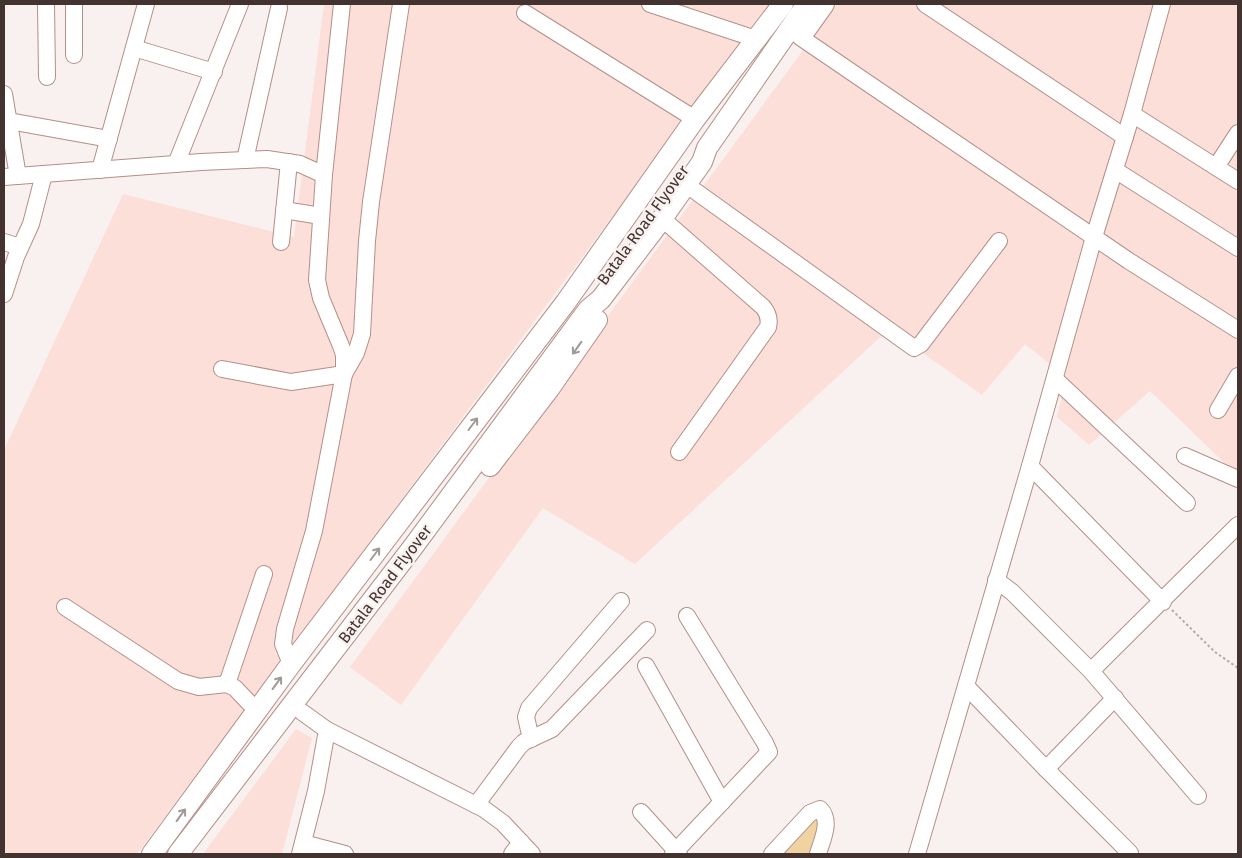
<svg xmlns="http://www.w3.org/2000/svg" width="1242" height="858" font-family="'Fira Sans',sans-serif">
	<style>
		.built { fill: #fcdfd8 }
		.green { fill: #efd4a1 }
		.lines { fill: none; stroke-linecap: round; stroke-linejoin: round }
		.minor-casing { stroke: #b48f87; stroke-width: 18 }
		.major-casing { stroke: #b48f87; stroke-width: 22 }
		.path { stroke: #b5aaa8; stroke-width: 2; stroke-dasharray: 2.5 2.5; stroke-linecap: butt }
		.minor { stroke: #fff; stroke-width: 16 }
		.major { stroke: #fff; stroke-width: 20 }
		.oneway { stroke: #a09998 }
		.labels { text-anchor: middle; dominant-baseline: central; stroke-width: 5; stroke-linejoin: round; paint-order: stroke }
		.street-label { font-size: 16px; fill: #423330; stroke: #f9f1ef }
	</style>
	<rect width="100%" height="100%" fill="#f9f1ef"/>
	<g class="built">
		<polygon points="324,4 771,4 137,854 4,854 4,450 123,194 294,237"/>
		<polygon points="837,4 1238,4 1238,476 1150,391 1089,445 1057,417 1066,377 1025,344 982,395 889,329 635,564 543,508 401,705 350,667"/>
		<polygon points="296,729 312,738 282,854 203,854"/>
	</g>
	<polygon class="green" points="816,815 826,823 816,854 778,854"/>
	<g class="lines">
		<g class="minor-casing">
			<g id="minor">
				<polyline points="46,4 47,77"/>
				<polyline points="74,4 74,55"/>
				<polyline points="650,4 756,39"/>
				<polyline points="925,4 1125,137"/>
				<polyline points="525,13 695,119"/>
				<polyline points="800,37 1129,261 1238,330"/>
				<polyline points="134,48 214,72"/>
				<polyline points="4,94 18,176"/>
				<polyline points="1132,114 1238,181"/>
				<polyline points="9,121 109,139"/>
				<polyline points="245,160 279,8"/>
				<polyline points="176,164 240,4"/>
				<polyline points="1216,167 1238,133"/>
				<polyline points="100,170 146,4"/>
				<polyline points="1115,170 1238,248"/>
				<polyline points="4,177 201,162 267,159 300,164 324,175"/>
				<polyline points="691,188 914,348 921,344 999,241"/>
				<polyline points="284,210 321,216"/>
				<path d="M666,222L763,307C768,313 770,319 768,327L679,452"/>
				<polyline points="4,242 20,247"/>
				<polyline points="281,242 289,162"/>
				<polyline points="4,294 16,257 31,224 44,174"/>
				<polyline points="222,369 291,382 344,374 356,353 362,334 367,241 371,202 401,4"/>
				<polyline points="1055,379 1187,503"/>
				<polyline points="1218,410 1238,376"/>
				<polyline points="1185,456 1238,479"/>
				<polyline points="1030,466 1163,602"/>
				<polyline points="996,580 1012,592 1091,671 1198,796"/>
				<polyline points="65,607 178,681 199,687 227,684 235,688 257,711"/>
				<polyline points="291,664 283,644 285,629 314,531 344,374 344,355 341,346 321,298 317,280 324,175 342,4"/>
				<polyline points="646,666 722,802"/>
				<polyline points="1091,671 1238,525"/>
				<polyline points="227,684 264,574"/>
				<polyline points="966,686 1046,769 1130,853"/>
				<polyline points="327,730 484,809 503,823 532,854"/>
				<polyline points="531,739 526,717 529,708 621,601"/>
				<polyline points="1046,769 1115,698"/>
				<polyline points="476,805 519,747 524,742 552,729 647,630"/>
				<polyline points="641,812 679,854"/>
				<polyline points="303,843 345,854"/>
				<polyline points="300,854 316,791 327,730 302,712"/>
				<polyline points="512,854 521,842"/>
				<polyline points="673,854 769,752 765,743 687,616"/>
				<path d="M772,854L810,813L820,809C832,821 822,840 818,854"/>
				<polyline points="917,854 1030,466 1094,237 1132,114 1162,4"/>
			</g>
		</g>
		<g class="major-casing">
			<g id="major">
				<polyline points="804,32 824,4"/>
				<polyline points="490,466 549,389 597,320"/>
				<polyline points="152,854 291,664 566,302 695,119 783,4"/>
				<polyline points="178,854 413,547 588,310 601,299 659,223 702,162 707,148 807,4"/>
			</g>
		</g>
		<polyline class="path" points="1172,610 1215,652 1238,668"/>
		<use href="#minor" class="minor"/>
		<use href="#major" class="major"/>
	</g>
	<defs><path id="oneway-shaft" d="M-6 0H5M1.5-3L5.5 0L1.5 3" fill="none" stroke-width="1.6" stroke-linecap="round" stroke-linejoin="round" transform="scale(1.25)"/></defs>
	<g class="oneway">
		<use href="#oneway-shaft" transform="translate(577 348) rotate(125)"/>
		<use href="#oneway-shaft" transform="translate(473 424) rotate(-53)"/>
		<use href="#oneway-shaft" transform="translate(375 554) rotate(-53)"/>
		<use href="#oneway-shaft" transform="translate(277 683) rotate(-54)"/>
		<use href="#oneway-shaft" transform="translate(181 815) rotate(-54)"/>
	</g>
	<g class="labels">
		<g class="street-label">
			<text transform="translate(643 225) rotate(-54)">Batala Road Flyover</text>
			<text transform="translate(385 584) rotate(-53)">Batala Road Flyover</text>
		</g>
	</g>
	<rect width="1242" height="858" fill="none" stroke="#423330" stroke-width="10"/>
</svg>
